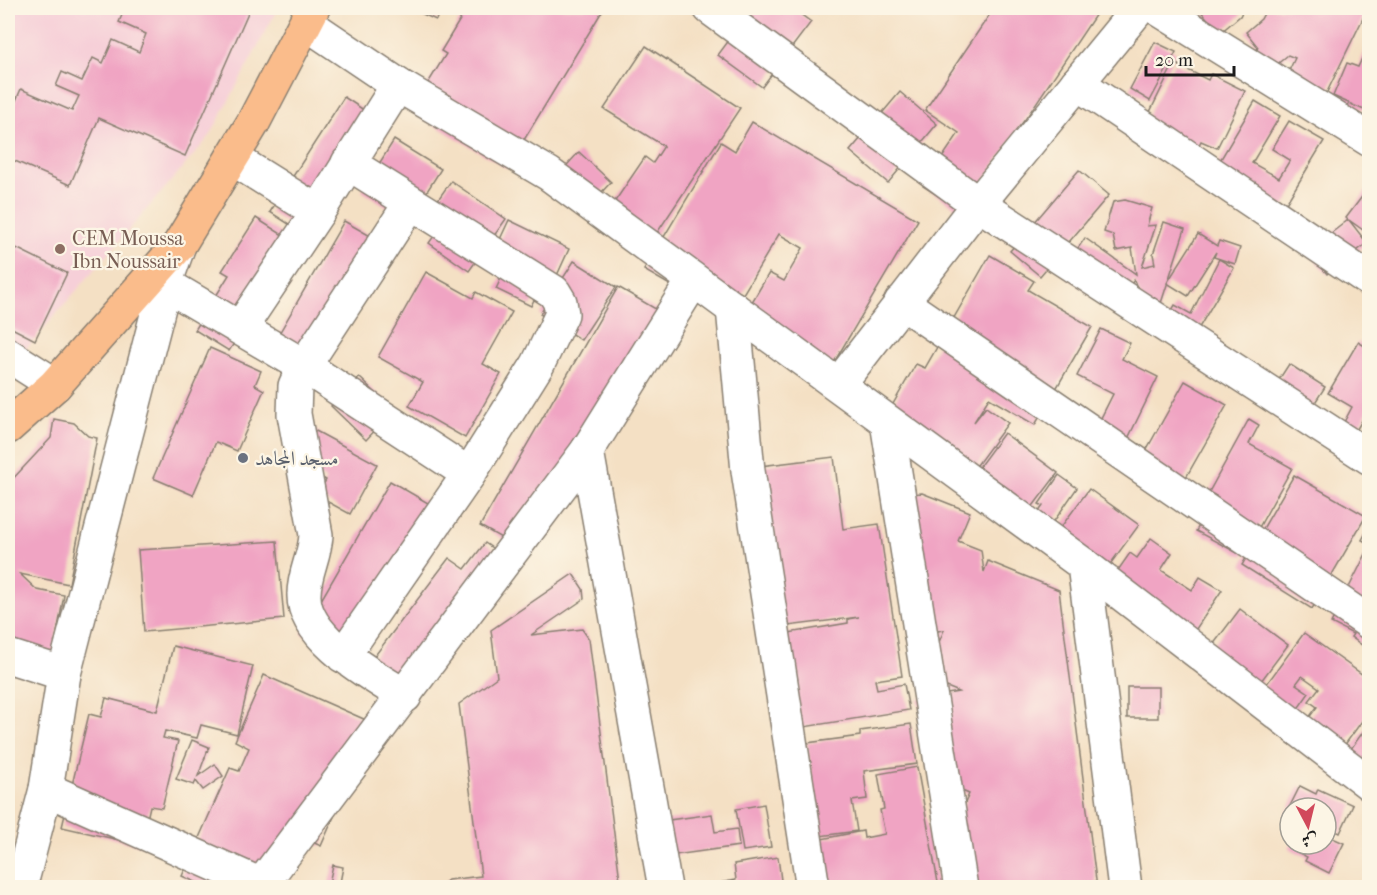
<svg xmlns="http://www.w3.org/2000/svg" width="1377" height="895" font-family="'IM FELL French Canon',Amiri,serif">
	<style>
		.built { fill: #f6cfd8 }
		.building { fill: #f0a4c3 }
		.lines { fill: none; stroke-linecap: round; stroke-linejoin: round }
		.minor-casing { stroke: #887e70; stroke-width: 36 }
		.major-casing { stroke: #887e70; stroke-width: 36 }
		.minor { stroke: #fff; stroke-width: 33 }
		.major { stroke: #fabc8b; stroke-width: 33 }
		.education-dot { fill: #8d6e63; stroke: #fcf5e5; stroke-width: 2 }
		.worship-dot { fill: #6b7280; stroke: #fcf5e5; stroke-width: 2 }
		.labels { text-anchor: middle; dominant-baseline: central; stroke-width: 4.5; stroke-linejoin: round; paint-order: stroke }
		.education-label { font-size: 20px; fill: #785e54; stroke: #fcf5e5; text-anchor: start }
		.worship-label { font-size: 20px; fill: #5b616d; stroke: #fcf5e5; text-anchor: start }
	</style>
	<rect width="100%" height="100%" fill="#fcf5e5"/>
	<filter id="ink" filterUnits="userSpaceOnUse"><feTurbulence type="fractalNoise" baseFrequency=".0167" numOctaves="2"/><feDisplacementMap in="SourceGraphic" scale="12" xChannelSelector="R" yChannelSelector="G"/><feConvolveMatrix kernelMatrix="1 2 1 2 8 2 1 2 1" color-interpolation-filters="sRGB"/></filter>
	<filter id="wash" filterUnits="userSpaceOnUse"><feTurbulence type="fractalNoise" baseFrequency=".008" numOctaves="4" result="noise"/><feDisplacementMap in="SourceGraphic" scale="24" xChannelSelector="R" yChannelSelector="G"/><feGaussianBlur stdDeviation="1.35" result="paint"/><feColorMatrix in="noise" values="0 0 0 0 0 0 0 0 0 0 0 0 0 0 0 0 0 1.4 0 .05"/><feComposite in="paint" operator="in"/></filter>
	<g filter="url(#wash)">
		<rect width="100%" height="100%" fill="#f4e0c4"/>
		<polygon class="built" points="8,8 278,8 210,136 12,365 8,362"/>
		<g id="blocks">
			<g class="building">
				<polygon points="125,8 250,8 185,156 99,118 70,185 8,158 8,119 21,89 72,111 79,96 56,86 62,72 82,81 93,58 103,63 113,40 139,52 146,34 119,22"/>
				<polygon points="409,8 441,8 436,20"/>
				<polygon points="467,8 604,8 507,168 411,111 446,54 441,51"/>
				<polygon points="753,8 792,8 811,22 762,87 718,55"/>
				<polygon points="994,8 1100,8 963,212 923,186 959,133 925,110"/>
				<polygon points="1198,8 1244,8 1240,16 1220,33"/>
				<polygon points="1267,8 1368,8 1326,94 1287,75 1295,58 1288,55 1268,72 1254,56 1258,47 1246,32 1261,19"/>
				<polygon points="1370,41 1370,99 1364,110 1333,96 1347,63 1358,67"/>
				<polygon points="1155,42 1176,52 1150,101 1130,89"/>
				<polygon points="646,46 740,108 651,242 607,213 645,157 653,163 664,146 604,109"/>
				<polygon points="1174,63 1208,80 1211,74 1245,91 1217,148 1201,141 1187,169 1148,116"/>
				<polygon points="900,92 937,124 888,183 850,151"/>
				<polygon points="344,97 379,120 306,235 270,212"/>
				<polygon points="1255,101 1280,116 1252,163 1279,178 1290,160 1272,149 1289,121 1324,141 1273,225 1205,186"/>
				<polygon points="752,122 918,220 826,376 739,324 769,273 784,281 803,248 779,234 728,319 644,270 721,142 735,151"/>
				<polygon points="394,140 441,169 409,220 362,191"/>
				<polygon points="579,152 611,182 589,206 557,176"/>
				<polygon points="1079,170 1109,195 1040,276 1010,251"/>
				<polygon points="451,181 506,219 469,271 429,243 439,229 425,218"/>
				<polygon points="1370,186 1370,235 1349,220 1367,243 1327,274 1308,251 1348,220 1346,218"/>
				<polygon points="1125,200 1152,208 1147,226 1156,225 1142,267 1155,264 1153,254 1164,222 1185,229 1153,328 1134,280 1113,309 1061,272 1085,238 1136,274 1132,248 1116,251 1113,235 1104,232 1113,202"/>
				<polygon points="256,218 297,244 229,351 195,330 229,275 222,271"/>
				<polygon points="509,220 569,249 554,282 545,277 531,306 496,289 503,274 487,267"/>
				<polygon points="344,221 381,242 306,372 269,351"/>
				<polygon points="1198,234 1217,246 1219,241 1240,248 1235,264 1214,257 1216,252 1188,296 1167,283"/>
				<polygon points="8,244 67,273 35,340 8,326"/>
				<polygon points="990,255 1034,281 1028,290 1092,327 1035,425 989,398 974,422 986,407 1008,423 969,476 885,418 916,364 925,368"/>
				<polygon points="1219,259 1234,268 1186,350 1158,334 1175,305 1191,314"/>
				<polygon points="574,261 616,287 581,340 540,314"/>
				<polygon points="426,272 473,298 476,292 512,312 483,364 501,374 465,438 409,406 423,382 378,357"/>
				<polygon points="618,287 666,315 528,553 480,526"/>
				<polygon points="1101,329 1130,343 1122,359 1158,377 1118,459 1088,444 1113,394 1077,376"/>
				<polygon points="1358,342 1370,349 1370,407 1354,434 1342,426 1352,407 1328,393"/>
				<polygon points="210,348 261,371 255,385 264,390 237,451 216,442 193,495 153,478"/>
				<polygon points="1289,364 1325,387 1307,415 1271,392"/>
				<polygon points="359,377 394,410 366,440 331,406"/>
				<polygon points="1185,381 1227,405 1176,495 1134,472"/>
				<polygon points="54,419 74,423 88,436 97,438 69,584 20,574 37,590 64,595 50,671 8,663 8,484 51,438"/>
				<polygon points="1249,419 1259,425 1249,444 1292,468 1243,556 1196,531 1216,496 1209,492"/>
				<polygon points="314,430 377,464 350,514 317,496 326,480 311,471 303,449"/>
				<polygon points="1004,433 1058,473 1021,522 967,483"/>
				<polygon points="834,457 843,529 879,524 902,676 875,680 877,689 904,684 909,710 798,728 782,634 848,623 848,619 859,617 780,627 760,466"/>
				<polygon points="1059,475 1077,488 1041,540 1026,530 1043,506 1039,504"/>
				<polygon points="1294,475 1366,516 1312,609 1242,565"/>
				<polygon points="390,481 452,517 417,579 390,564 410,577 394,614 372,604 338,654 302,633"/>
				<polygon points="1089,489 1139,525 1097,582 1047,546"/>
				<polygon points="922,493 970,512 958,541 981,550 984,572 988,561 1059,590 1097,888 965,888 956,824 969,794 955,788 917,699 959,692 937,683 933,657 944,630 924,633 911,494"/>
				<polygon points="1370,525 1370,544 1362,540"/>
				<polygon points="1151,538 1172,553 1161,570 1192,590 1200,577 1222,590 1182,650 1100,596 1130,553 1137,558"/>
				<polygon points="277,541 284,619 144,632 138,550"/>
				<polygon points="485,543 509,560 410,691 370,662 449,558 465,569"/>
				<polygon points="1370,546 1370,651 1351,637 1353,634 1331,623"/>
				<polygon points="573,574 583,589 584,599 531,635 582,629 589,639 621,888 438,888 448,880 481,876 459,704 497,677 491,630"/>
				<polygon points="1240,609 1288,645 1243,705 1194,670"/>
				<polygon points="1304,633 1370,680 1370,710 1336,757 1299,731 1317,707 1309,701 1319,688 1302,676 1296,684 1309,693 1285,727 1252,704"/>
				<polygon points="173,646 253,666 237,734 201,725 197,738 165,731 163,738 178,741 162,808 150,806 141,845 62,827 89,714 101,717 106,698 157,711"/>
				<polygon points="264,675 375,724 321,846 301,837 279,888 209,888 182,876 230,768 239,771 249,748 235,741"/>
				<rect x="1127" y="687" width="31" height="31"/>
				<polygon points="1370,722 1370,789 1338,767"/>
				<polygon points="911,724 917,764 864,771 867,799 852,801 857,831 820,836 807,743 860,736 860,731"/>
				<polygon points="192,740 209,747 198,776 215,764 223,776 203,790 196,781 194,785 176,779"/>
				<polygon points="917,767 939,888 825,888 816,840 863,831 864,838 885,834 880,810 884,809 878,774"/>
				<polygon points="1300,786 1316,794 1318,789 1353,805 1340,833 1326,827 1326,808 1290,808 1290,821 1284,818"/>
				<polygon points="764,804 771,847 743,851 736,809"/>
				<polygon points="712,814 715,832 737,829 739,846 668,856 662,821"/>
				<polygon points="1326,835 1344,843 1329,873 1305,861 1307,857 1289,848 1291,844 1326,844"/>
				<polygon points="778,857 782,888 691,888 736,880 734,864"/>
				<polygon points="333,865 343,867 339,888 328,888"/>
				<polygon points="361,882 386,886 386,888 360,888"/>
			</g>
		</g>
	</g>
	<g filter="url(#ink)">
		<use href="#blocks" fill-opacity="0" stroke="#887e70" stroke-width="1.5"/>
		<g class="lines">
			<g class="minor-casing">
				<g id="minor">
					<polyline points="710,8 978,204 1370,458"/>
					<polyline points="1157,8 1370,140"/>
					<polyline points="306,23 398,85 549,174 1084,565 1370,784"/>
					<polyline points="1077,83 1370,280"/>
					<polyline points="232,158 318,212"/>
					<polyline points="165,284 304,366 469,474"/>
					<polyline points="901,302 1370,623"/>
					<polyline points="733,308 748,471 813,888"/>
					<polyline points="241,327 318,212 398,85"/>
					<polyline points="8,355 55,385"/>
					<polyline points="839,384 978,204 1139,8"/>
					<polyline points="887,422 961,888"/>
					<polyline points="587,451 665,888"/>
					<polyline points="1084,565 1125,888"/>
					<polyline points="8,656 64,674"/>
					<polyline points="343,656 469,474 538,364 562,314 560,302 554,292 348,163"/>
					<path d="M405,696C372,675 302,638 304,594C304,573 315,556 316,535L294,414L295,386L304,366L410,204"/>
					<polyline points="46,789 268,888"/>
					<polyline points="20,888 46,789 64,674 165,284 179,245"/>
					<polyline points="259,888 587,451 693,281"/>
				</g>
			</g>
			<g class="major-casing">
				<polyline id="major" points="8,427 55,385 179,245 253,123 313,8"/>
			</g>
			<use href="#minor" class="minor"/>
			<use href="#major" class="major"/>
		</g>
	</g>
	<circle class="education-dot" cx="60" cy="249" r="6"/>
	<circle class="worship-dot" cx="243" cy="458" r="6"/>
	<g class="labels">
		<g class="education-label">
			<text x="72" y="238">CEM Moussa<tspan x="72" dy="23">Ibn Noussair</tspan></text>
		</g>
		<g class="worship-label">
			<text x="255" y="458">مسجد المجاهد</text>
		</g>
	</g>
	<rect width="1377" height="895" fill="none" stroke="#fcf5e5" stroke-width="30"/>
	<g transform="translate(1308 826) rotate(173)"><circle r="28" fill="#fcf5e5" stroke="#a29e95" stroke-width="1.5"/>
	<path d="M0-4.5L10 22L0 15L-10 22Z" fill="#d1495b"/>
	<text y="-9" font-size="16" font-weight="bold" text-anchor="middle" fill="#1c1c1c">ش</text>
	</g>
	<path d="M1146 66v9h88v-9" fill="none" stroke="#1c1c1c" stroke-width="3"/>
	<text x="1155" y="66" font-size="18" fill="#1c1c1c" stroke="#fcf5e5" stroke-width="4.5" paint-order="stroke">20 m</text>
</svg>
